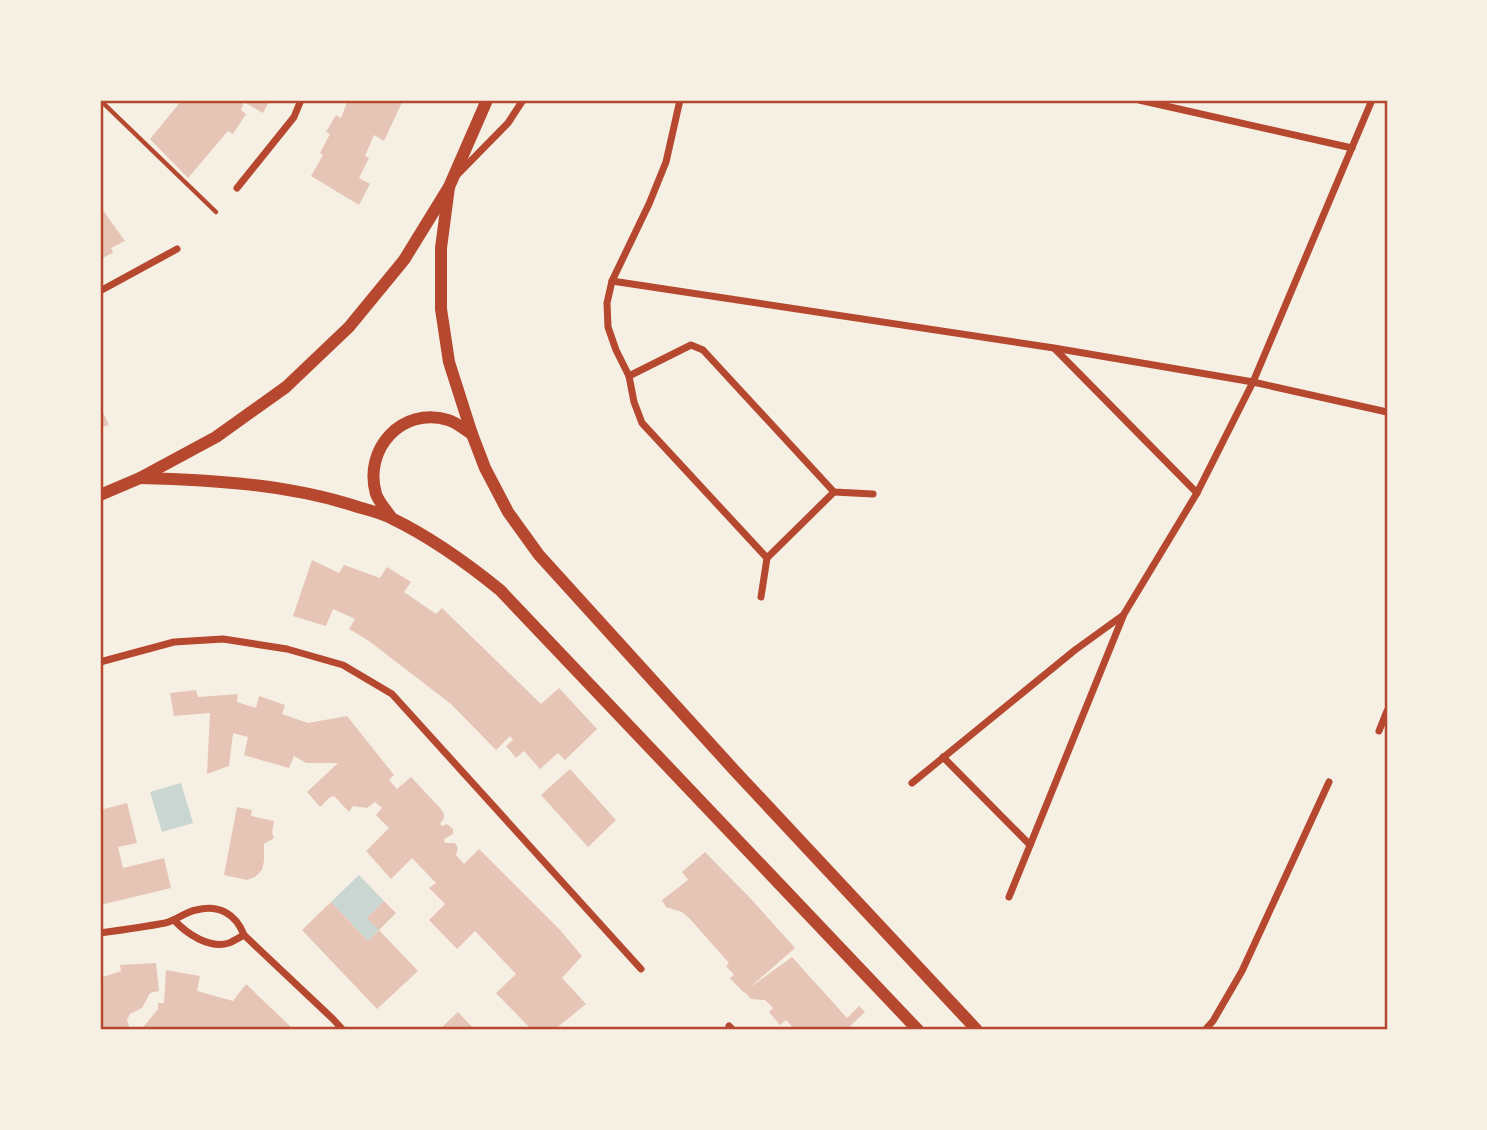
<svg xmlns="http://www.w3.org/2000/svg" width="1487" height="1130" font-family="Barlow,sans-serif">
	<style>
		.water { fill: #c9d6d2 }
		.building { fill: #e6c5b7 }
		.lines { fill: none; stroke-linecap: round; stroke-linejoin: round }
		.path { stroke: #b5482f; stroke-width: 4.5 }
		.minor { stroke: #b5482f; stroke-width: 7 }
		.tertiary { stroke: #b5482f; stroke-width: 12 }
		.neatline { fill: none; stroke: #b5482f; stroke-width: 2.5 }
	</style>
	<rect width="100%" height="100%" fill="#f6efe4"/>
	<g class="water">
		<polygon points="181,783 193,823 162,832 150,792"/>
		<polygon points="359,875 384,901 379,930 368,941 331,902"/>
	</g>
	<g class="building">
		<polygon points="182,100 187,102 189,100 270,100 263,113 244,102 241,110 246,114 233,134 228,131 188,178 150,139"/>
		<polygon points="348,100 403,100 384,141 374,135 365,156 369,158 359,178 370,184 359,205 311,176 323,155 320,153 330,134 326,132 336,115 341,118"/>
		<polygon points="102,209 125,241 111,248 113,253 100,259 100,210"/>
		<polygon points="100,406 109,425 100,428"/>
		<polygon points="312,560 339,573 344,565 380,578 387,567 411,582 404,592 436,614 442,608 541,704 559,688 597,729 565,760 558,753 540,769 524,751 516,758 506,746 513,740 510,736 496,750 451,704 369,641 349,629 355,619 333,609 326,626 293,616"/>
		<polygon points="196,690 198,697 238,694 237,702 256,708 259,696 285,705 282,714 308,723 347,716 394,775 389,780 397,789 411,777 441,809 444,814 444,818 440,824 442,826 447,824 453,829 453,834 444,839 445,843 455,843 458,848 456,855 464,864 479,849 560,930 582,956 562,978 586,1004 554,1030 532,1030 496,993 516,974 475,931 457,949 429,920 445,904 429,888 436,883 412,858 391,879 366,851 389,828 376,815 382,808 375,802 367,808 353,806 349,812 334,796 329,798 320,807 307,792 338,763 306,763 294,756 289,768 244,755 248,737 233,733 229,766 207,774 210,713 174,716 170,693"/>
		<polygon points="570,769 616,820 588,847 541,795"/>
		<polygon points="127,803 137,843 118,847 123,868 164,858 171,888 100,905 100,810"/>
		<polygon points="237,807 252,810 251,816 274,821 272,832 274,838 264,844 264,861 262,870 255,877 247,880 224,875"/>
		<polygon points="705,852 750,898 795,948 749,988 792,957 847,1018 859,1006 865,1012 846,1030 795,1030 786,1020 780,1025 769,1012 773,1008 765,1000 751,999 745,992 744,993 730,978 734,975 726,966 729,963 690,919 682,912 666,907 662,900 688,880 682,872"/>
		<polygon points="384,901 396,913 379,930 367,918"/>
		<polygon points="331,902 368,941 379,930 418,971 377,1009 302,930"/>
		<polygon points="156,963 159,991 150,993 142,1008 130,1014 127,1020 130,1030 100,1030 100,978 121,971 120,965"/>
		<polygon points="166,970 200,976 197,991 233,1001 246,984 294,1030 143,1030 144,1026 158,1009 158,1003 164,1003"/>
		<polygon points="458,1012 475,1030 439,1030"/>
	</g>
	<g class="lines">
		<polyline class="path" points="100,100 216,212"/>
		<g class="minor">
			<polyline points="680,100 666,162 649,204 612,281 607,303 608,327 616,350 629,376 634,402 642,423 767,558"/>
			<polyline points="1139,100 1352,148"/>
			<polyline points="458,174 508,123 523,100"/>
			<polyline points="237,188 294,117 301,100"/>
			<polyline points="612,281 1054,348 1253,382 1387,412"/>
			<polyline points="100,291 177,249"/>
			<polyline points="1055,349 1197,493"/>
			<polyline points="629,376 691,345 703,350 834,492 873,494"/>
			<polyline points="761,597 767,558 834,492"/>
			<polyline points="100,662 174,642 223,639 287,649 343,665 392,694 641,969"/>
			<polyline points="1379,731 1387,711"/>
			<polyline points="943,757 1030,845"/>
			<polyline points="912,783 1075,650 1122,616"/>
			<polyline points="1009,897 1124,614 1197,493 1253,382 1372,100"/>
			<path d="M174,920C187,934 209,949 229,943C234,941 240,937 244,935"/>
			<path d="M100,933C122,930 144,927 165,923C177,920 185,912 196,910C219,904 236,914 244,935L333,1019L343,1030"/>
			<polyline points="729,1026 733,1030"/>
			<polyline points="1205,1030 1213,1021 1242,971 1329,782"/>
		</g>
		<g class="tertiary">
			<polyline points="449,187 441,248 441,309 449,362 472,434 485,468 508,512 539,555 608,631 735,771 977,1030"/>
			<path d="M140,478C213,480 288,484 358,507C369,510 382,513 393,519C430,537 468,564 500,590L918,1030"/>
			<polyline points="100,495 140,478 216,437 286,387 349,327 404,260 449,187 487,100"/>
			<path d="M391,517C386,510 379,502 376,494C363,449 402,406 448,420C456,422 465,430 472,434"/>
		</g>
	</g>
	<rect width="1487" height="1130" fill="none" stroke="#f6efe4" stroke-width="203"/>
	<rect x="102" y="102" width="1284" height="926" class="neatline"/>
</svg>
